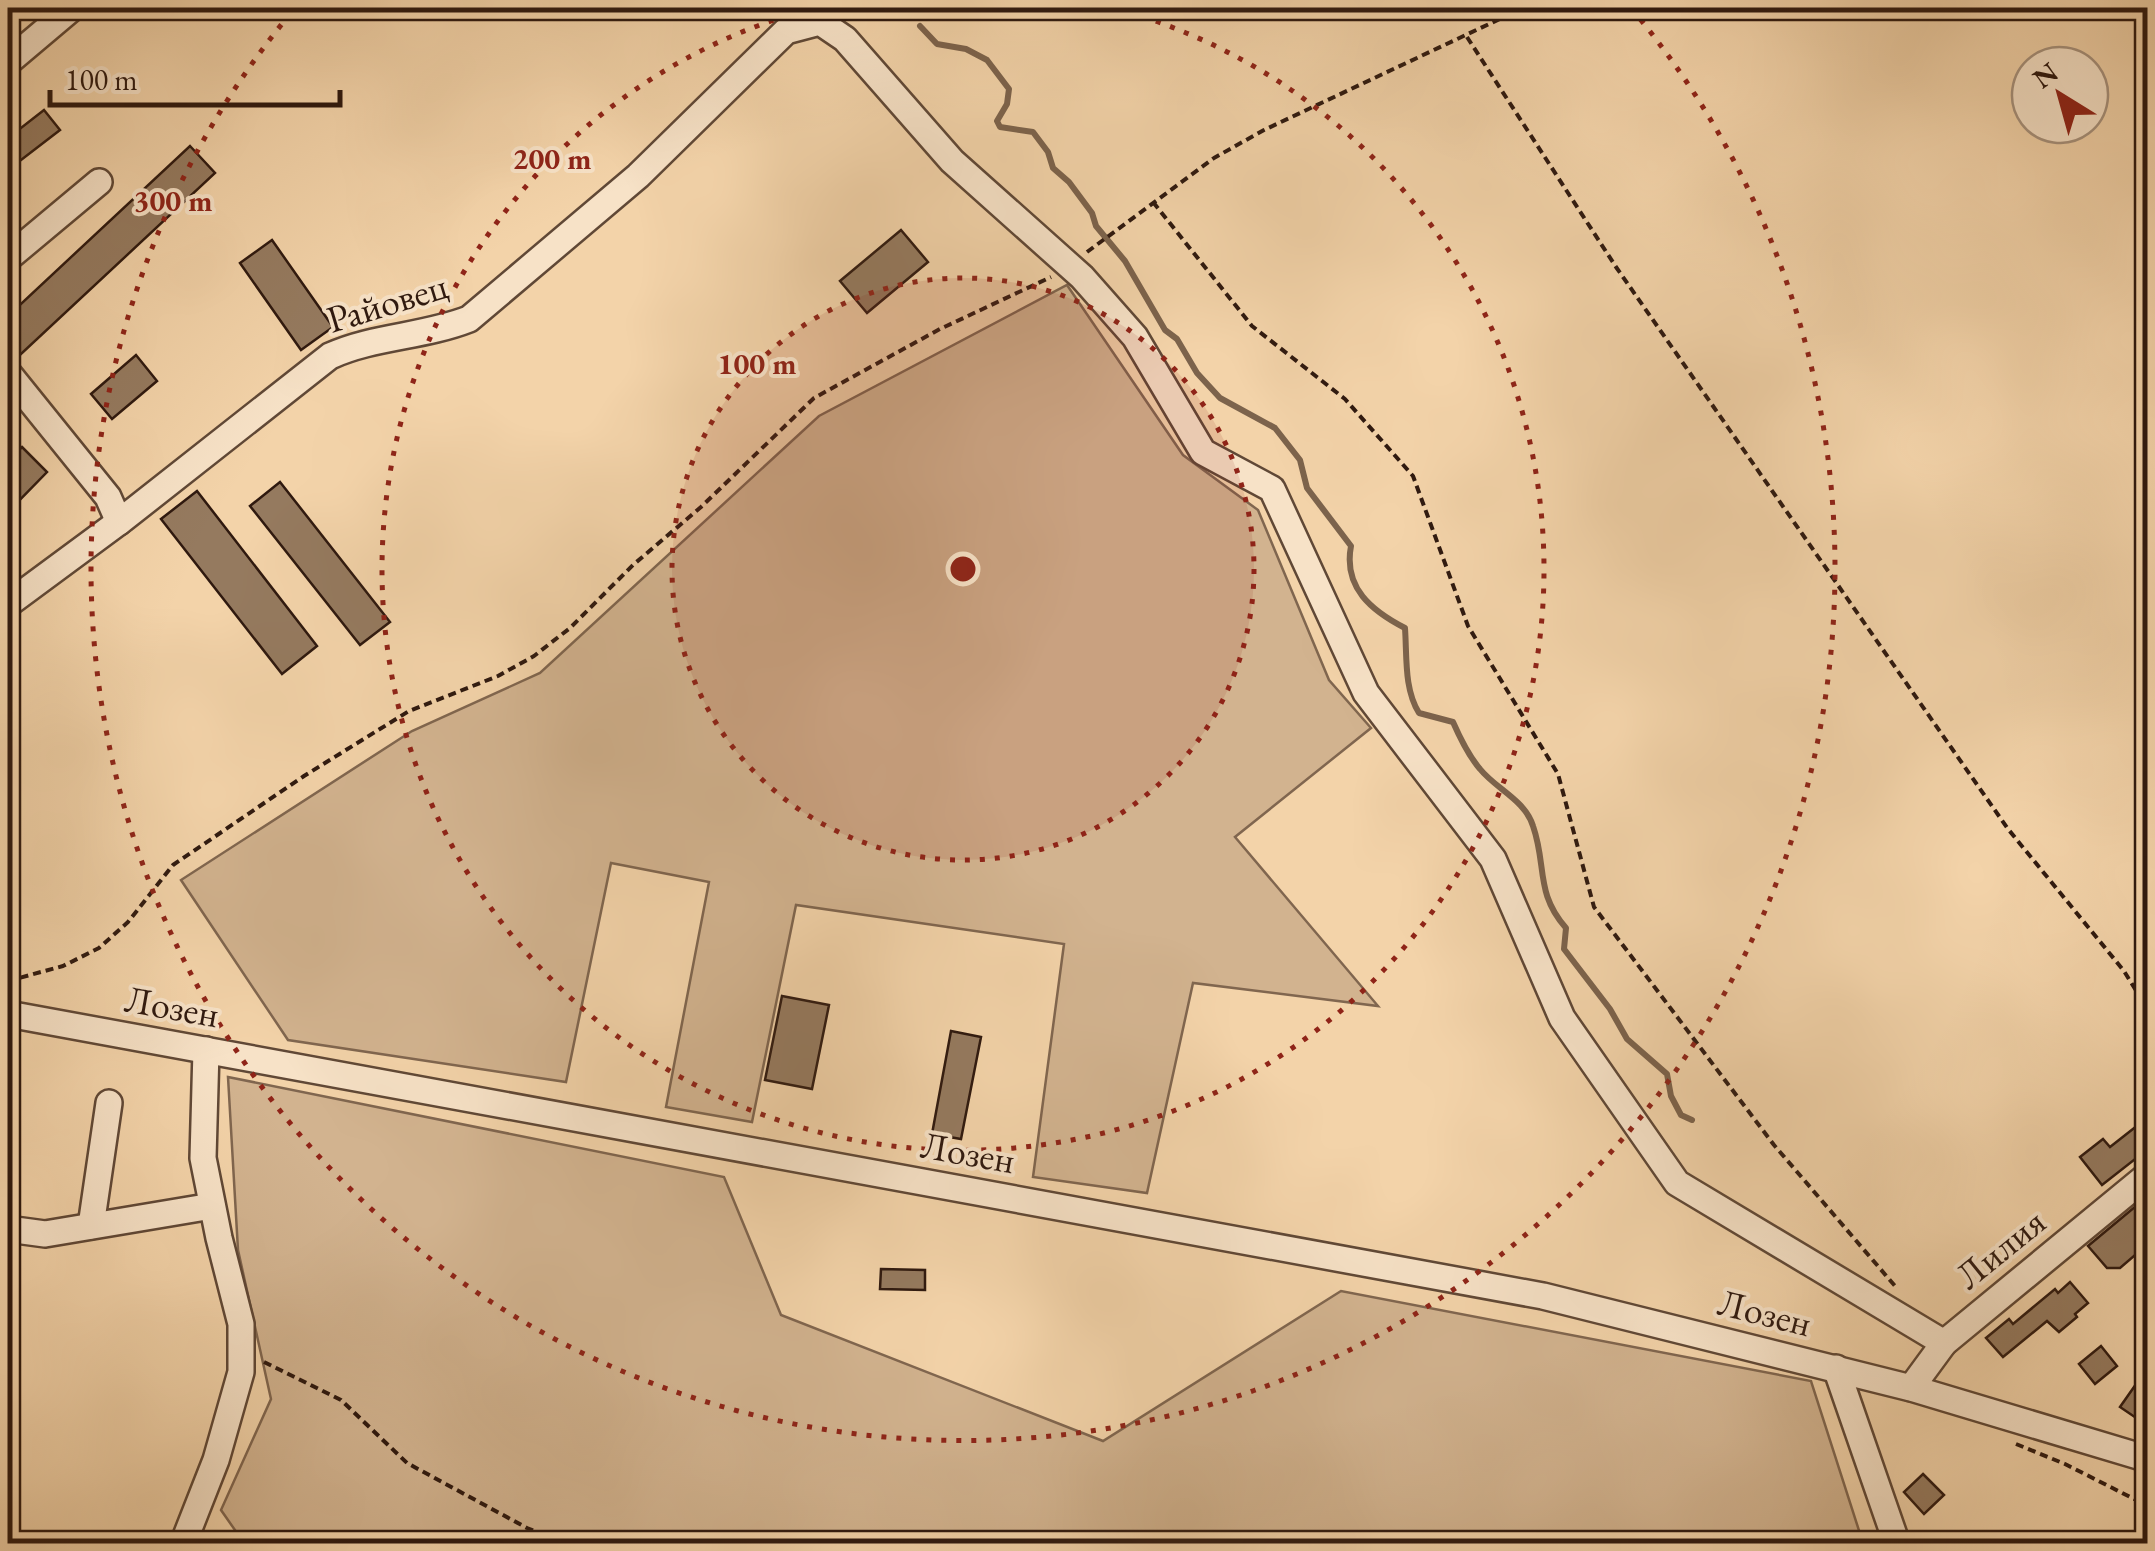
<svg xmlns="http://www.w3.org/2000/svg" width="2155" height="1551" font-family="'EB Garamond',serif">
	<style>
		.green { fill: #d2b38f; stroke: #80664f; stroke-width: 2.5 }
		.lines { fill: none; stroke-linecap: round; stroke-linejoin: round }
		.stream { stroke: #7c634c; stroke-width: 6 }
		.building { fill: #957a5f; stroke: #2f190f; stroke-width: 2.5 }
		.minor-casing { stroke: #604836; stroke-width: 30 }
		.path { stroke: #2f190f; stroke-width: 4; stroke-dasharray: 8 5; stroke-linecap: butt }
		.minor { stroke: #f7e2c7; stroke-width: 25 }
		.ring { fill: none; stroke: #8f2418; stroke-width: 5; stroke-dasharray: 5 10 }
		.labels { text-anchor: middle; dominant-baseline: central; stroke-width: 8; stroke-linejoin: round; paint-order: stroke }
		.street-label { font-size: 38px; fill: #2f190f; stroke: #f7e2c7 }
		.centre { fill: #8f2418; stroke: #f7e2c7; stroke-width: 5 }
		.ring-label { font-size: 30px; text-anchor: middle; font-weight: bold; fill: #8f2418; stroke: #f7e2c7; stroke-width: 8; stroke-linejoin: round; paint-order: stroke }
	</style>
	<rect width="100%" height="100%" fill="#f3d3a9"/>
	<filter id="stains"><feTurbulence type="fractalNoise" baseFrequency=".002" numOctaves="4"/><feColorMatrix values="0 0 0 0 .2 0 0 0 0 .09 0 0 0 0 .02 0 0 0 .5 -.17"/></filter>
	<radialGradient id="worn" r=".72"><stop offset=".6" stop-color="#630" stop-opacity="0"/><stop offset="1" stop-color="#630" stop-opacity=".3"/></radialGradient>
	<g class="green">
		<polygon points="1067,285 1183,455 1258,510 1329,680 1371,728 1235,837 1378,1006 1193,983 1147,1193 1033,1177 1064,944 796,905 752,1122 666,1107 709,882 611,863 566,1082 288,1040 181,880 412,731 540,673 819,416"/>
		<polygon points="228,1077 724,1177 781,1315 1103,1441 1341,1291 1811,1381 1863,1543 244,1543 221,1510 271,1399 238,1250"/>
	</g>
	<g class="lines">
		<path class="stream" d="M920,26L937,44L966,49L987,60L1009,89L1007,104L997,121L1000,127L1033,132L1048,152L1053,168L1069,182L1092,213L1096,226L1125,261L1165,330L1177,339L1197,373L1220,398L1275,428L1300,460L1307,488L1351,546C1343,588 1372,611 1405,628C1407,657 1404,689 1419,713L1453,722C1460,738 1468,755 1480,769C1496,789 1525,800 1533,826C1547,866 1535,893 1566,928L1564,949L1610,1009L1627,1039L1667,1074L1671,1096L1681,1115L1692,1120"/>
	</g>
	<g class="building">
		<polygon points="44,110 60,130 8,170 8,138"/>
		<polygon points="190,146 215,173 21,354 8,340 8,316"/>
		<polygon points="901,230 928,262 867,313 840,281"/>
		<polygon points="272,240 333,327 301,350 240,263"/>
		<polygon points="136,355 157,381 112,419 91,394"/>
		<polygon points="22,447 47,472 8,512 8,461"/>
		<polygon points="280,482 390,622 360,645 250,506"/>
		<polygon points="197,491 317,646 282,674 161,519"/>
		<polygon points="782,996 829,1005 812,1089 765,1080"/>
		<polygon points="951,1031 981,1037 961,1139 932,1134"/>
		<polygon points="2138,1125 2148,1137 2148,1149 2102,1185 2080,1157 2103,1139 2110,1147"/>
		<polygon points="2136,1206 2148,1219 2148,1244 2120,1268 2107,1268 2088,1246"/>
		<polygon points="881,1269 925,1270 925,1290 880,1289"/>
		<polygon points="2070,1282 2088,1303 2075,1314 2077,1317 2059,1332 2047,1321 2003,1357 1986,1338 2009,1319 2013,1324 2055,1289 2058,1293"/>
		<polygon points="2101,1346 2117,1366 2095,1384 2079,1364"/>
		<polygon points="2148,1367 2148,1426 2120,1407"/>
		<polygon points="1923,1474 1944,1495 1924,1514 1904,1492"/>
	</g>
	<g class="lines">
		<g class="minor-casing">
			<g id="minor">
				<polyline points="8,62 72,8"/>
				<polyline points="8,258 99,182"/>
				<polyline points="8,373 108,497 119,522"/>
				<path d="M8,604L123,519L330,356C374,336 423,337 469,319L638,176L786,31L820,22L845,39L952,161L1082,277L1135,337L1203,452L1272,489L1366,693L1493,859L1562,1018L1677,1183L1944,1343"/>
				<polyline points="8,1014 1543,1296 1911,1388 2148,1459"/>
				<polyline points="91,1226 109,1103"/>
				<polyline points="8,1229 45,1234 212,1206"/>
				<polyline points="1836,1368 1896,1541"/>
				<polyline points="1911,1388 1944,1343 2148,1175"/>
				<polyline points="183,1544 216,1460 241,1372 241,1324 219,1238 203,1158 206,1050"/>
			</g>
		</g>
		<g class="path">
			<polyline points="1467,37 1616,267 2008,829 2124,971 2148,1010"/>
			<polyline points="1153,202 1252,326 1345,399 1413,476 1468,626 1558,774 1594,907 1774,1145 1895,1286"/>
			<polyline points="1087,252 1214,158 1264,130 1523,8"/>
			<polyline points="8,981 63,966 99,948 128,922 173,865 304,776 409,711 498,676 534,656 570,628 633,565 701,507 814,398 940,329 1051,277"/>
			<polyline points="264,1362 341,1400 407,1463 527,1528 568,1544"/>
			<polyline points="2016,1444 2065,1464 2148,1506"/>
		</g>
		<use href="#minor" class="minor"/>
	</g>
	<circle cx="963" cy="569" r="291" fill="#8f2418" fill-opacity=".12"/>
	<g class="ring">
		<circle cx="963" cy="569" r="291"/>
		<path d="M1113 8A581 581 0 1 1 813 8"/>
		<path d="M1631 8A872 872 0 1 1 295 8"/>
	</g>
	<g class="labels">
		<g class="street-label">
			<text transform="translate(387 302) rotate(-17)">Райовец</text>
			<text transform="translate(172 1006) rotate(10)">Лозен</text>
			<text transform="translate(968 1152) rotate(10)">Лозен</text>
			<text transform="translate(2000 1248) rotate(-39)">Лилия</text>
			<text transform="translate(1765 1312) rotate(14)">Лозен</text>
		</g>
	</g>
	<circle cx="963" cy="569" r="15" class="centre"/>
	<g class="ring-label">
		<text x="552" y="169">200 m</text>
		<text x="173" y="211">300 m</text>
		<text x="757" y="374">100 m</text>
	</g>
	<rect width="2155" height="1551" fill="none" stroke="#f3d3a9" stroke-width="40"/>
	<rect x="10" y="10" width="2135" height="1531" fill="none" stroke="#2f190f" stroke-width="5"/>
	<rect x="20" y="20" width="2115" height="1511" fill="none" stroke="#2f190f" stroke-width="2.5"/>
	<g transform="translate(2060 95) rotate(323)"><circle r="48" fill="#f7e2c7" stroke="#a7927d" stroke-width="2.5"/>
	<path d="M0-8L18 38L0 25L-18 38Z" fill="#8f2418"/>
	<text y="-15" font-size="28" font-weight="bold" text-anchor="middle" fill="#2f190f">N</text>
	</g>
	<path d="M50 90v15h290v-15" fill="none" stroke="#2f190f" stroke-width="5"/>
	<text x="65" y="90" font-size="30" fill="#2f190f" stroke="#f7e2c7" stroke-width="8" paint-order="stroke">100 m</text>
	<rect width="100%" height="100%" filter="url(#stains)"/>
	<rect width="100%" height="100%" fill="url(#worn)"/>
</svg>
